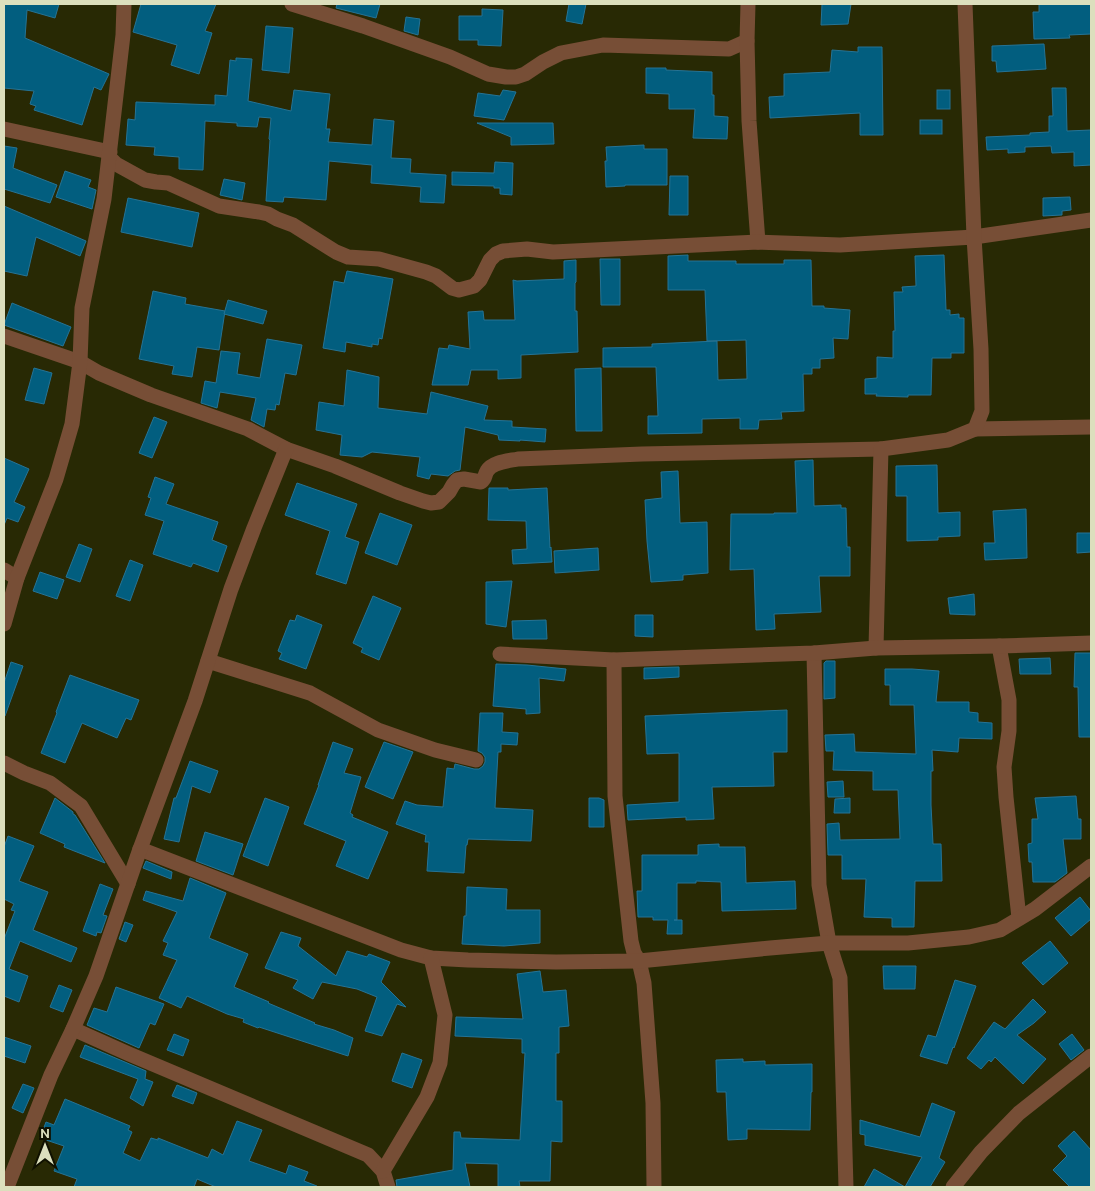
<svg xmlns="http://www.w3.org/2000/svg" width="1095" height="1191" font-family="Overpass,sans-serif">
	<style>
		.building { fill: #025e7f; stroke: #257395 }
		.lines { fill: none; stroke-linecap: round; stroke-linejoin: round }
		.street { stroke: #774e36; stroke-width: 15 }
	</style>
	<rect width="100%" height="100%" fill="#282904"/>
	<g class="building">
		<polygon points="4,4 59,4 55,18 27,10 25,38 109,74 101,90 94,87 82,125 34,110 36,106 30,104 34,91 4,88"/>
		<polygon points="141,4 216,4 205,31 212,33 199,74 171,65 177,45 133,32"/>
		<polygon points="337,4 380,4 376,18 336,8"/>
		<polygon points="569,4 586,4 582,24 566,21"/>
		<polygon points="822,4 851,4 848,24 821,25"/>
		<polygon points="1039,4 1091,4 1091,34 1069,35 1070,38 1034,39 1033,12 1039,12"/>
		<polygon points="482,9 503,10 501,46 478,45 478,40 459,40 459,16 482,16"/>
		<polygon points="406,17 420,19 418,35 404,31"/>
		<polygon points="266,26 293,28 289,73 262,70"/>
		<polygon points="1044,44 1046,69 997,72 996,61 992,61 992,46"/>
		<polygon points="858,47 882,47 883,135 860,135 860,113 770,118 769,97 784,96 784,74 830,72 832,50 858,52"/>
		<polygon points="236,58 252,59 248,101 291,111 294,90 330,94 326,129 330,129 328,142 372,145 374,119 394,121 391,158 411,159 410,173 446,175 444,203 420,202 421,187 371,183 372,165 329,161 326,200 284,197 283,202 266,201 270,140 269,139 271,118 259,117 257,127 237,126 237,123 205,121 203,170 179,169 179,157 154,155 155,147 126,145 128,119 135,120 136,102 215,105 215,95 227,96 230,60 236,61"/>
		<polygon points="646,68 666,68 666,70 712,72 712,95 714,95 714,116 728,117 727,139 693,138 695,109 669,109 669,94 646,93"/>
		<polygon points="1052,88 1066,88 1067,131 1091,130 1091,165 1074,166 1074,152 1052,153 1051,146 1025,147 1025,152 1008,153 1008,149 987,150 986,137 1030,135 1030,133 1049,132 1049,116 1053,116"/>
		<polygon points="503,90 516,92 504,120 474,116 478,93 500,96"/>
		<rect x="937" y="90" width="13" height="19"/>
		<rect x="920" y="120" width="22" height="14"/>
		<polygon points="477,123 553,123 554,144 511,145 511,137"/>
		<polygon points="644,145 644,149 667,149 667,185 625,185 625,186 606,187 605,161 607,161 606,147"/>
		<polygon points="4,146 17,148 13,168 57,185 50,203 4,189"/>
		<polygon points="495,162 513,163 512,195 500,194 500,188 494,188 494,186 452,185 452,172 494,173"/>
		<polygon points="65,171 91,180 88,187 96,190 92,209 56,197"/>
		<polygon points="670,176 688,176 688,215 669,215"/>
		<polygon points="224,179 245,183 242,200 220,195"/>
		<polygon points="1070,197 1071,210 1062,211 1062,215 1043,216 1043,198"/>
		<polygon points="128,198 199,213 192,247 121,232"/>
		<polygon points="4,206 86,241 80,256 36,237 27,276 4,271"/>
		<polygon points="688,255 688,261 736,261 736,264 784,264 784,260 811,260 812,306 824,306 824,308 850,310 848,339 833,338 834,358 820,359 820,368 812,368 812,374 803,374 804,411 781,412 782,419 759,420 758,429 740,429 740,418 702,419 702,433 648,434 648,416 658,416 656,367 603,367 603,348 652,347 652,344 717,341 718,380 747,379 746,340 707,341 705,290 668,290 668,256"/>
		<polygon points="944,255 946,310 950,310 950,315 959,314 959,318 964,318 964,353 951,353 951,358 932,358 931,395 908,395 908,397 876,396 877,394 865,394 865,379 877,378 877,357 893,358 893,331 895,331 894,292 903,292 902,287 916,286 915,256"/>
		<polygon points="600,259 620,259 620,305 601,305"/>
		<polygon points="576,260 576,282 575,283 575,311 577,311 578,352 521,355 521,378 498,379 498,370 471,370 468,385 432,385 439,348 448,349 449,345 470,349 468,312 483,311 484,320 515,320 513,280 517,281 564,279 564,261"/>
		<polygon points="347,271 393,279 382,339 379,338 378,345 372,344 372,347 346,342 345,352 323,348 334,281 344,283"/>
		<polygon points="153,291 186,298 185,304 225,311 219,350 197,347 192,377 172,374 174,366 139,359"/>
		<polygon points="228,300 267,311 263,324 224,314"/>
		<polygon points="12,303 71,327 63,346 4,325"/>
		<polygon points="267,339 302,345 296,375 285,373 279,405 276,404 275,410 267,409 264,427 251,420 256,398 220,392 217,408 201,403 205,381 216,383 221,351 240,353 237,374 260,378"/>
		<polygon points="34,368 52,373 44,404 25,400"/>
		<polygon points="601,368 602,431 576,431 575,369"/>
		<polygon points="347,370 379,377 378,408 427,414 431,392 488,406 484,420 512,421 512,427 546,429 545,442 520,440 520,441 499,440 498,435 465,427 460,470 455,471 448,476 431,474 429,479 417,476 420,457 372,452 362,457 340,455 342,435 316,430 319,402 344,406"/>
		<polygon points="154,417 167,422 152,458 139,453"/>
		<polygon points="4,458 29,469 14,502 25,507 18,522 7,518 4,525"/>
		<polygon points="813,460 814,506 841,505 841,508 846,508 847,547 850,547 850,576 819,576 821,612 774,614 775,629 756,630 754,569 730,570 731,514 774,514 774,513 797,513 795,461"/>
		<polygon points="937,465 938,513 960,512 960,536 938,537 938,540 907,541 907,496 896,496 896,466"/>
		<polygon points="678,471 680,523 707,522 708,573 683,575 683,580 651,582 647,541 645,500 662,498 661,472"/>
		<polygon points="155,477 174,484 166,504 218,522 212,540 227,546 218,572 193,563 191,567 153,554 164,521 145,515 151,498 148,497"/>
		<polygon points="297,483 357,504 345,537 359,542 346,584 316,574 330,531 285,515"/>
		<polygon points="489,488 508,488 508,490 547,488 550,548 551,547 552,562 513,564 512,550 527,549 526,521 488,520"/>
		<polygon points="1026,509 1027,558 985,560 984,543 995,543 993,511"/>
		<polygon points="380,513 412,525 397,565 365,553"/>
		<polygon points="1077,533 1091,533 1091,552 1077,553"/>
		<polygon points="79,544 92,549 80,582 66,577"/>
		<polygon points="598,548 599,570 555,573 554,551"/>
		<polygon points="130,560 143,565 130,601 116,596"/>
		<polygon points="40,572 64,580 57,599 33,591"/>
		<polygon points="512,581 506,627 486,624 486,582"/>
		<polygon points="974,594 975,615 950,614 948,598"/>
		<polygon points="373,596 401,608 379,660 361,652 363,648 353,643"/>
		<polygon points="297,615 322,625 306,669 279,659 282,653 278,651 290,620 295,621"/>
		<polygon points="635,615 653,615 653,637 635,636"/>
		<polygon points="546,620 547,639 513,639 512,621"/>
		<polygon points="1075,653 1091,653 1091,737 1079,737 1078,687 1074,687"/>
		<polygon points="1050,658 1051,674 1020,674 1019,659"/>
		<polygon points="826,661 835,661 835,698 824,699 824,663"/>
		<polygon points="11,662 23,666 5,716 4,716 4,683"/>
		<polygon points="496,664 527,665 566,669 564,681 539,678 540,713 526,714 526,709 493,706"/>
		<polygon points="679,667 679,677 644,679 644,668"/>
		<polygon points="885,669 912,669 939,671 936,702 969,702 969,712 978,713 978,722 992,723 992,739 959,738 958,752 932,750 933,771 931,771 931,805 933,844 941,844 942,881 915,881 914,927 892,927 892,918 864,917 866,879 842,879 842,855 828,855 827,824 839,823 840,840 900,839 898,790 873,790 873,771 833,770 834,751 826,751 825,735 854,734 855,752 916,754 914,705 890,705 890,685 885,685"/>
		<polygon points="70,675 139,700 131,720 126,718 117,738 82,723 65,763 41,753 57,713 56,712"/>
		<polygon points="787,710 787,752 773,752 774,786 712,787 714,819 686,820 686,817 628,820 627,805 679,802 679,753 647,754 645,716"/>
		<polygon points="480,713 503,713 502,732 518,733 517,745 501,744 501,752 498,752 495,808 533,810 531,841 468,839 467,845 466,845 464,873 427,871 429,842 425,842 426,835 396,824 405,801 417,805 443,807 447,768 454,769 455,764 474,769 479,769 483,766 485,762 485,757 482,753 478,751"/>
		<polygon points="333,742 353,749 344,773 361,777 350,813 353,815 352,817 388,832 368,879 336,866 346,841 304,824 319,785 318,785"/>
		<polygon points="384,742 413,752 393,799 365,787"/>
		<polygon points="190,761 218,771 210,793 192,786 179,842 164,839 174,798 176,798"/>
		<polygon points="843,781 844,797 828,797 827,782"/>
		<polygon points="1076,796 1078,819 1081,819 1081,839 1063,839 1067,873 1055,882 1033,882 1032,862 1029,862 1028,844 1032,843 1032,819 1038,819 1035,798"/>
		<polygon points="55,798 73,812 73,814 75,815 105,863 64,847 65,844 40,833"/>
		<polygon points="265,798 289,807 268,866 243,856"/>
		<polygon points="589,798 599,798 604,800 604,827 589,827"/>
		<polygon points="850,798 850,813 834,813 835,799"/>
		<polygon points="205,832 243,844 233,875 196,861"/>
		<polygon points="8,836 34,846 19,881 48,892 33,930 77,948 71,962 20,941 9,969 28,976 19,1002 4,996 4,939 15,911 11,910 14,904 4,899 4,847"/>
		<polygon points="719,844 719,847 745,847 746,883 795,881 796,909 722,911 721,882 696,881 696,883 677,883 677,920 674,920 682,920 682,934 667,934 668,920 653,920 653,917 638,917 637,891 642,891 642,855 698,855 698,845"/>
		<polygon points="146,861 172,872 171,879 143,868"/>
		<polygon points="190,878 226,893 209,938 248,954 234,987 269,1002 268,1003 315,1023 314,1024 334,1030 353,1038 348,1056 259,1027 258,1028 243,1022 244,1019 227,1014 187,996 181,1008 159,998 177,960 163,955 168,943 163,941 177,912 143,900 146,891 183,901"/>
		<polygon points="100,884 113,889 103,915 107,916 101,933 97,932 96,936 83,931"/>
		<polygon points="467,887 507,889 506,910 540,910 540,943 504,946 462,944 464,916 466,916"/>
		<polygon points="1080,897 1091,911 1091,919 1071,936 1055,918"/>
		<polygon points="125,922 133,925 126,942 119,939"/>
		<polygon points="281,932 301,938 298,946 336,976 347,951 367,957 369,954 390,962 381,982 406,1007 397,1004 382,1036 365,1031 377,997 357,989 322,982 313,999 293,988 298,980 265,968"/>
		<polygon points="1050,941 1068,963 1043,985 1022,963"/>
		<polygon points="883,966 916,966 915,989 884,989"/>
		<polygon points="540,971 543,992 566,990 569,1026 559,1027 559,1053 556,1053 556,1101 562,1101 562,1142 551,1141 550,1181 519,1181 520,1187 498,1187 498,1164 465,1163 470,1187 397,1187 396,1180 453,1170 454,1132 460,1132 461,1138 520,1140 525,1053 522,1053 522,1039 455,1036 456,1017 523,1019 517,974"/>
		<polygon points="955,980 976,986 954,1048 953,1047 947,1064 920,1056 928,1035 936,1037"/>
		<polygon points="59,985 72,990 63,1012 50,1007"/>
		<polygon points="116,987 164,1004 155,1025 150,1023 139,1048 87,1025 94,1008 107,1012"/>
		<polygon points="1033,999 1046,1012 1034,1023 1017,1035 1046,1059 1023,1084 995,1057 991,1062 989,1060 981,1069 967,1058 994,1022 1005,1029"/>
		<polygon points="174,1034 189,1040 183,1056 167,1050"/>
		<polygon points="1072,1034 1084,1050 1071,1060 1059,1044"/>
		<polygon points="4,1037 31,1046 25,1063 4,1056"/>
		<polygon points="85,1045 146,1071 145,1079 153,1082 143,1106 130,1098 138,1079 80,1057"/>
		<polygon points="402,1053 422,1060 412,1088 392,1081"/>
		<polygon points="743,1059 743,1062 765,1061 765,1065 812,1064 812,1092 811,1092 810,1130 747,1129 747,1139 728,1140 726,1092 717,1092 716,1060"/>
		<polygon points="23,1084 34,1088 23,1113 12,1108"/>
		<polygon points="177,1085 197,1093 193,1104 172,1096"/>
		<polygon points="65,1099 130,1126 128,1130 132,1132 123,1153 140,1161 151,1138 158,1140 158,1138 208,1158 212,1149 223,1155 237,1121 262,1130 249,1161 286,1174 289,1165 308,1172 304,1181 317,1186 316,1187 216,1187 197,1179 194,1187 74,1187 77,1179 54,1171 64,1146 40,1138 46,1122 54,1125"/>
		<polygon points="932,1103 955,1112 939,1158 945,1162 930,1187 864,1187 874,1169 905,1187 922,1157 865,1145 865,1135 860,1134 860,1120 920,1137"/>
		<polygon points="1074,1131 1091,1150 1091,1187 1070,1187 1053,1170 1067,1156 1058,1146"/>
	</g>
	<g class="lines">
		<g class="street">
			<polyline points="292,4 363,26 450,57 488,74 506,77 516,77 525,74 543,62 561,53 603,45 729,49 747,41"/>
			<polyline points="748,4 747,41 749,121 758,242"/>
			<polyline points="4,129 110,152"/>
			<polyline points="109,157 116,164 145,180 156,182 168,183 219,206 259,212 268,214 277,219 293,225 336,252 348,257 379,259 426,272 436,276 452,288 459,290 474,286 480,280 490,260 496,254 503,251 527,249 553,252 758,242 840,245 974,237 1091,220"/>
			<path d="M4,336L80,362L99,373L151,395L248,429L286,449L335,466L400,493L423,501L431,503L439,502L449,492L453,485L457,480L464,479L481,482C486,478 484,476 487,471C492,462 508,461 518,459L642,454L881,449"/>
			<polyline points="975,429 1091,427"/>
			<polyline points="4,570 17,578"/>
			<polyline points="4,624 17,578 56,479 72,424 80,362 82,308 104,199 123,35 124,4"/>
			<polyline points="999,646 1009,700 1009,731 1004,767 1006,797 1019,918"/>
			<polyline points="876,648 881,449 948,440 975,429 982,411 981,349 974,237 965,4"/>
			<polyline points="814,653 819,885 829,943 840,978 846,1187"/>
			<polyline points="500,654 614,660 814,653 876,648 999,646 1091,643"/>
			<polyline points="614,660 615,796 631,941 634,953 639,961 644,983 653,1103 654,1187"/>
			<polyline points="208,661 310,693 378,730 435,750 476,760"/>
			<polyline points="4,763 24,773 50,783 81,806 128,884"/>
			<polyline points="140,849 401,950 431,958 468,960 556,962 639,961 770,948 829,943 908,943 969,937 1000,930 1035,909 1091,866"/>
			<polyline points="73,1029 129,1054 368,1155 383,1171 388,1187"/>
			<polyline points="383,1171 427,1097 440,1063 445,1015 431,958"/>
			<polyline points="7,1187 51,1075 73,1029 96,976 140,849 195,701 231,589 254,528 286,449"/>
			<polyline points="953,1187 981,1152 1019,1113 1091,1056"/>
		</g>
	</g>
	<rect width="1095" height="1191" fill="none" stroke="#dcdfbd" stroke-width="10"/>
	<g transform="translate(45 1146)" stroke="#101100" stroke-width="4" paint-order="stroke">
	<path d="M0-4L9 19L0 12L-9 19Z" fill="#dcdfbd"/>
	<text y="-8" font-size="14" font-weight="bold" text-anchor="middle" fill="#dcdfbd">N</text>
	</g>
</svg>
